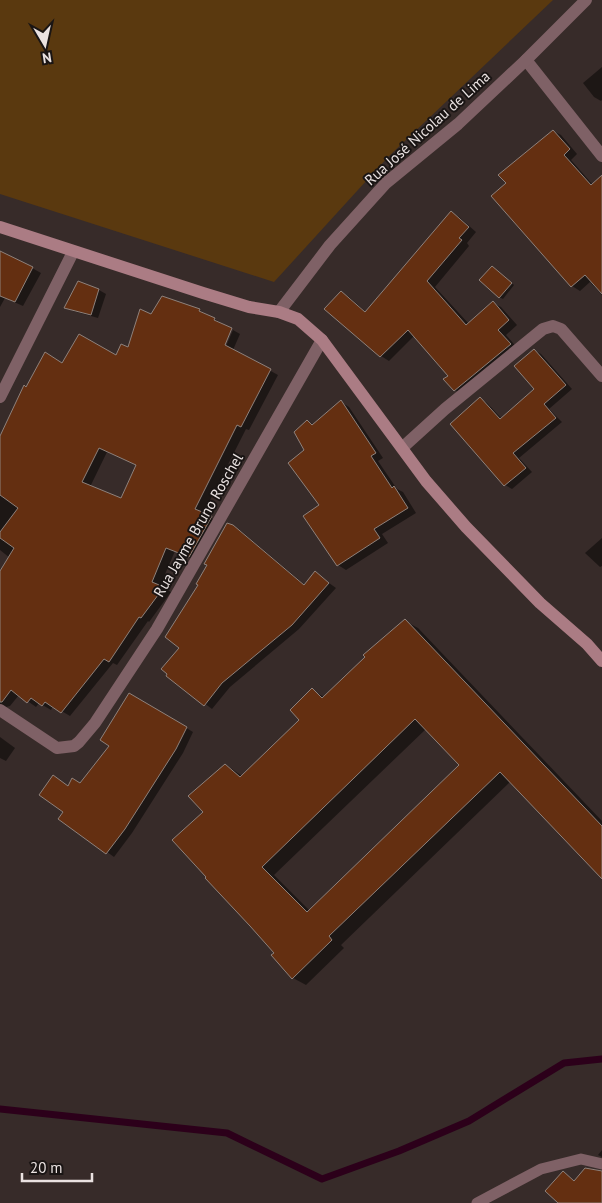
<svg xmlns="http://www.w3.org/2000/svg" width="602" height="1203" font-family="'PT Sans',sans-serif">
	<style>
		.green { fill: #5a390f }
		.shadow { fill: #0007; fill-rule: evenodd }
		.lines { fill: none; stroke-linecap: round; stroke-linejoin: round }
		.stream { stroke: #2c001a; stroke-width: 7 }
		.building { fill: #642f11; stroke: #8e817b; fill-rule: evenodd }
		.lane { stroke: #7f6166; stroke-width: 11 }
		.street { stroke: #7f6166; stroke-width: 12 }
		.secondary { stroke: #ab7c84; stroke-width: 12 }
		.labels { text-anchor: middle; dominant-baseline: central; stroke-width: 4; stroke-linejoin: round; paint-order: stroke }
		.street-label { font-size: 15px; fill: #eae2e1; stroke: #1a1514 }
	</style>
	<rect width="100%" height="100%" fill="#372b29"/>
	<polygon class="green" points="0,0 553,0 388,157 274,282 0,194"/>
	<g class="shadow">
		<polygon points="602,67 602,100 601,101 594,97 583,83"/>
		<polygon points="553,131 561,135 577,154 571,160 593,185 602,180 602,295 590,282 580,291 572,286 493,196 507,183"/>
		<polygon points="451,213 459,217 476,232 467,243 469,246 435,287 469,324 493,303 501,307 517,325 506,335 519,350 463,395 455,390 449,376 414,336 389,361 381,356 326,309 341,292 349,297 366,312"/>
		<polygon points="0,254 16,259 41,273 23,306 5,298 0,307"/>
		<polygon points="495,269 514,285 503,299 499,297"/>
		<polygon points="99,290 106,294 98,318 73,311 66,307"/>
		<path d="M199,310L223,324L222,350L224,351L233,330L240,334L233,350L278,375L249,430L246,429L203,514L219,522L197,561L175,551L160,586L171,592L149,622L148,621L117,665L113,663L70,716L53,706L51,710L39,703L36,707L19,695L10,706L6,707L0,714V574L10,558L0,550V439L27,389L63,364L116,357L128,349L151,315ZM107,452L137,465L122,500L90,487Z"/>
		<polygon points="534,350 541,354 572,389 549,409 562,422 519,458 532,472 512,489 505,485 452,424 481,399 487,403 502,419 535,389"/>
		<polygon points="341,402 349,407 383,458 378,461 397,489 403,492 416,513 382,534 388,543 346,570 338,565 306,451 307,421 314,425"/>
		<polygon points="233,526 241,531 305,585 315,573 336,588 299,629 230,687 212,709 168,676 180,648 200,585"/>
		<polygon points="602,538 602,566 600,567 585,553"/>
		<path d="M405,621L418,628L602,821V878L510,782L341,945L344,948L306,985L293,978L275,953L204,812L226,765L242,776L301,720L312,690L324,697ZM426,729L461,765L310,911L274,875Z"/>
		<polygon points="130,694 193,732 183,753 132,833 114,857 60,818 64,812 69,787 81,784 111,746"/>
		<polygon points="0,737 15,748 6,761 0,758"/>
		<polygon points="602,1150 602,1157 598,1155"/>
	</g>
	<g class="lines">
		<polyline class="stream" points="0,1109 227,1133 322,1179 399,1151 469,1121 564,1063 602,1059"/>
	</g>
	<g class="building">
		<polygon points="553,130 570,149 564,155 591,185 602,175 602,294 585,275 571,287 491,196 506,183 498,175"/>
		<polygon points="451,211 469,227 459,238 462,240 427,281 466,325 493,301 509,320 498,330 511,344 454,391 443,379 448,376 408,330 380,357 324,309 341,291 365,312"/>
		<polygon points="0,251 33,267 15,302 0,296"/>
		<polygon points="492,266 512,283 499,298 479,280"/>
		<polygon points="78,281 99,289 91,315 64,308"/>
		<path d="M162,296L200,309L199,311L215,318L214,320L232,328L225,345L271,369L241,427L237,425L195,509L212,516L189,557L166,548L152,582L164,587L141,618L139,617L109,662L104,659L61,713L45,702L42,706L31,698L27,703L11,690L2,702H0V571L14,548L0,538V532L18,508L0,495V436L24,385L26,387L45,352L62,363L79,334L116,355L121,344L128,347L140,309L151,314ZM99,448L136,465L121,498L82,482Z"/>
		<polygon points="534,349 566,385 544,404 556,418 513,453 526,468 504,486 450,424 480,397 500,419 534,389 514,366"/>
		<polygon points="341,400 376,453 371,456 392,488 394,486 408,508 374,529 380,538 337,566 303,516 319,505 288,463 304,450 294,432 307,420 312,425"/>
		<polygon points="227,523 233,525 304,585 315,571 329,583 292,625 222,683 204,706 166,676 167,674 161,669 179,648 165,637 198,585 196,584 207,565 204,564"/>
		<path d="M405,619L602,826V879L500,772L329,936L332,940L292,979L271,955L274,953L250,926L205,878L206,877L172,840L203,812L188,796L225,764L240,777L299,720L290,710L312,688L322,698L365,657L363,655ZM415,719L459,765L307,912L262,867Z"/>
		<polygon points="129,693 187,727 176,749 125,829 106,854 58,819 63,812 39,795 53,775 68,786 72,778 80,783 109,746 100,740"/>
		<polygon points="585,1168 602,1171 602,1203 558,1203 545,1191 563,1171 574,1181"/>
	</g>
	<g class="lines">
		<polyline class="lane" points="477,1203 541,1169 581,1159 602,1164"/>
		<g class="street">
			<polyline points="526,60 602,156"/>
			<polyline points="279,312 330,245 386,183 458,124 526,60 586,0"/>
			<polyline points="0,397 73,252"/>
			<polyline points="402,448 445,409 543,329 553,326 561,329 602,376"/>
			<polyline points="0,710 57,748 74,746 79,742 95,723 157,629 322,340"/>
		</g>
		<polyline class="secondary" points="0,227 203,293 249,307 279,312 298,319 322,340 426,481 466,527 540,603 587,644 602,661"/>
	</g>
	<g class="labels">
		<g class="street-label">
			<text transform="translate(427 128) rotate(-42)">Rua José Nicolau de Lima</text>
			<text transform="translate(198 525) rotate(-60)">Rua Jayme Bruno Roschel</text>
		</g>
	</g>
	<g transform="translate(45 45) rotate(171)" stroke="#1a1514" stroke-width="4" paint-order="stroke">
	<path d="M0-4L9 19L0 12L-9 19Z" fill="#eae2e1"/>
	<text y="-8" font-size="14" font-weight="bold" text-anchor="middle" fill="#eae2e1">N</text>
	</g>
	<path d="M22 1173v8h70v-8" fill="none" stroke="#eae2e1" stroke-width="2.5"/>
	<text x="30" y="1173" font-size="15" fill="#eae2e1" stroke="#1a1514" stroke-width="4" paint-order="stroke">20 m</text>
</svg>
